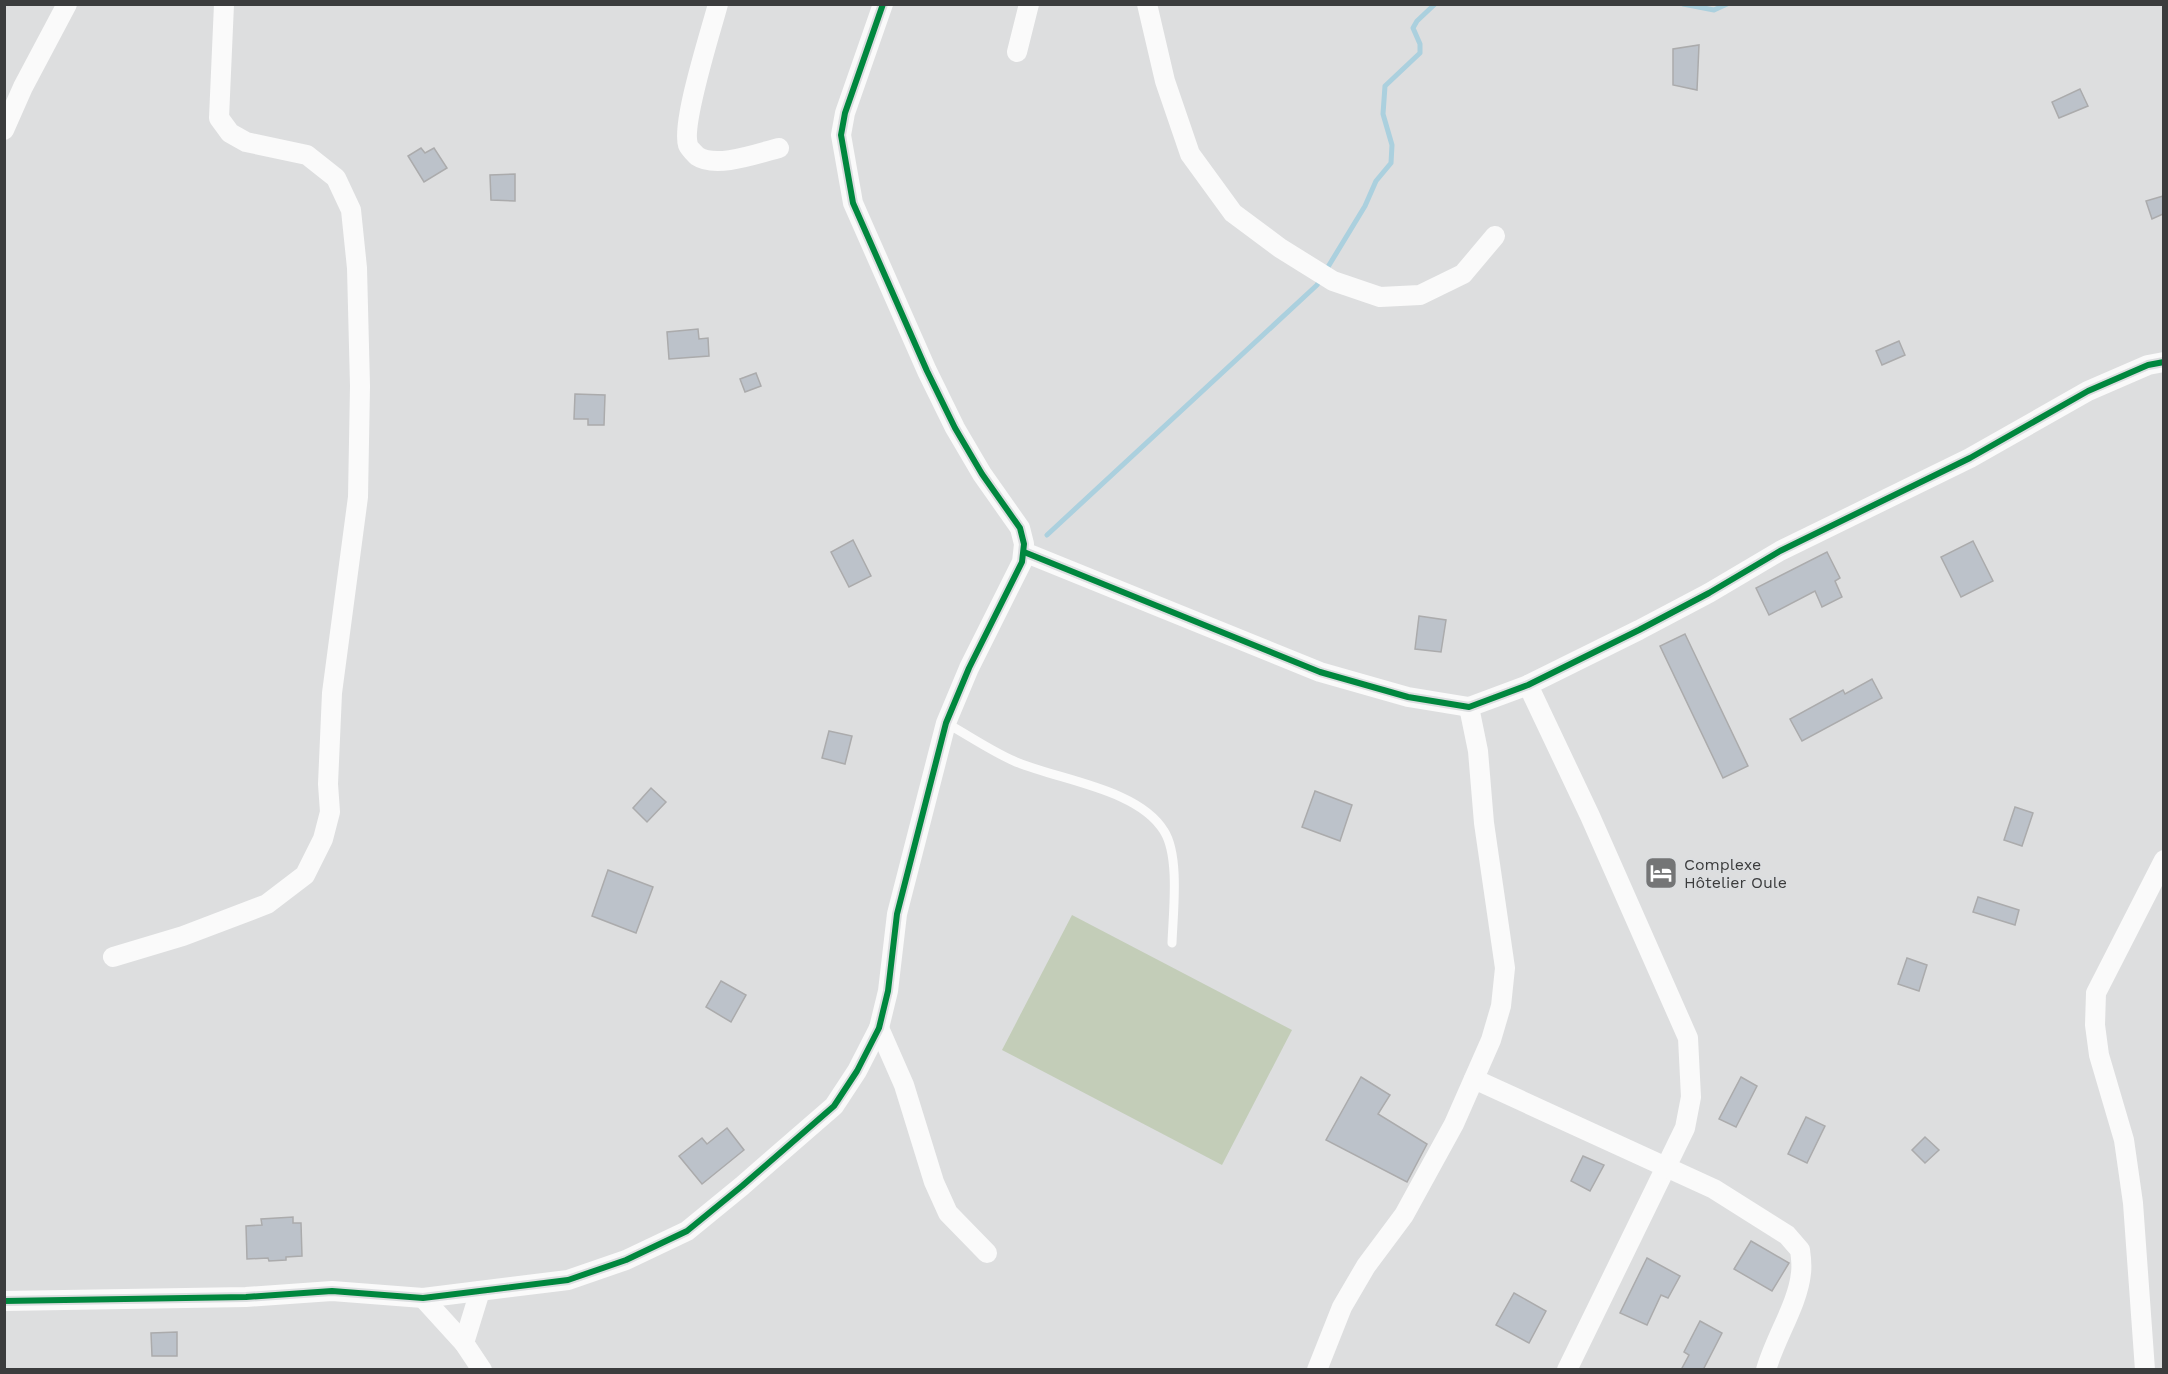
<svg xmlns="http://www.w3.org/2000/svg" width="2168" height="1374" font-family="'Work Sans',sans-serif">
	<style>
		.green { fill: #c3cdb8 }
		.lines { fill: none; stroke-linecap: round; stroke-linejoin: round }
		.stream { stroke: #abd0de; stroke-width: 5 }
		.building { fill: #bcc2ca; stroke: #ababac; stroke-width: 1.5 }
		.lane { stroke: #fafafa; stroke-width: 9 }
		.street { stroke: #fafafa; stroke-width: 20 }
		.cycleway-casing { stroke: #dcdee0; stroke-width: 10 }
		.cycleway { stroke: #00873e; stroke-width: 6 }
		.labels { text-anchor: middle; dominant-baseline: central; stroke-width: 4.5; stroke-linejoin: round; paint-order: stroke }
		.poi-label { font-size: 16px; fill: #3b3c3d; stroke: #dcdee0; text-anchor: start }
	</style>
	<rect width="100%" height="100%" fill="#dddedf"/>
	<polygon class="green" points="1072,915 1292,1030 1222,1165 1002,1050"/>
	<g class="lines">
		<g class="stream">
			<polyline points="1683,4 1714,10 1727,4"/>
			<polyline points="1047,535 1317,285 1365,206 1376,181 1391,163 1392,145 1383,114 1385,86 1420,53 1420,44 1413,28 1417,21 1435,4"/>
		</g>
	</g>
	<g class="building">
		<polygon points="1699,45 1697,90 1673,85 1673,49"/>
		<polygon points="2080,89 2088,106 2059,118 2052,102"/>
		<polygon points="421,148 425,153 434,148 447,168 424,182 408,156"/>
		<polygon points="515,174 515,201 491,200 490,175"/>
		<polygon points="2163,196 2163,214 2152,219 2146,201"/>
		<polygon points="698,329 699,339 708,338 709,356 669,359 667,332"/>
		<polygon points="1899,341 1905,355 1882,365 1876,351"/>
		<polygon points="756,373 761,386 745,392 740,379"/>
		<polygon points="575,394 605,395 604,425 588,425 588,419 574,419"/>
		<polygon points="853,540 871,576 849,587 831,552"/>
		<polygon points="1973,541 1993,581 1961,597 1941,557"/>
		<polygon points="1827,552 1840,578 1835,581 1842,597 1822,607 1815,591 1769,615 1756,588"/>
		<polygon points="1419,616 1446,620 1441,652 1415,649"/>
		<polygon points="1685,634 1748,766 1723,778 1660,646"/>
		<polygon points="1872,679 1882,698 1802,741 1790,719 1843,690 1845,694"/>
		<polygon points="829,731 852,736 845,764 822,758"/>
		<polygon points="651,788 666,802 647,822 633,808"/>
		<polygon points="1315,791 1352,805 1340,841 1302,827"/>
		<polygon points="2015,807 2033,813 2022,846 2004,840"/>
		<polygon points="608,870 653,887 636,933 592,916"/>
		<polygon points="1978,897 2019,910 2015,925 1973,912"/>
		<polygon points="1907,958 1927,965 1919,991 1898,984"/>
		<polygon points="721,981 746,995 731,1022 706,1007"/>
		<polygon points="1361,1077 1390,1095 1378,1114 1427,1144 1407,1182 1326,1140"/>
		<polygon points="1741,1077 1757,1086 1736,1127 1719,1119"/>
		<polygon points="1806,1117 1825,1126 1807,1163 1788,1154"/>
		<polygon points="727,1128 744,1150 702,1184 679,1156 702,1138 707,1144"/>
		<polygon points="1925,1137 1939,1150 1925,1163 1912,1150"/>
		<polygon points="1583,1156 1604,1165 1590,1191 1571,1181"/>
		<polygon points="293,1217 293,1223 301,1223 302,1256 286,1257 286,1260 269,1261 268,1258 247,1259 246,1226 262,1225 261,1219"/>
		<polygon points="1751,1241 1789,1263 1772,1291 1734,1269"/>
		<polygon points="1647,1258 1680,1276 1668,1298 1661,1295 1647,1325 1620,1313"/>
		<polygon points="1514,1293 1546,1311 1529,1343 1496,1325"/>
		<polygon points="1700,1321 1722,1333 1703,1370 1681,1370 1689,1355 1684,1352"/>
		<polygon points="177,1332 177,1356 152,1356 151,1333"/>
	</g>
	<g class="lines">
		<path class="lane" d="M946,723C968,735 991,751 1014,761C1057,780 1138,788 1164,831C1180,856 1173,913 1172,943"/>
		<g class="street">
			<path d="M718,4C711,31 681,123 688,145C689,148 695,154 697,156C716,169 759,153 779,148"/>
			<polyline points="1147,4 1165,81 1190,154 1233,213 1280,248 1333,281 1380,297 1420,295 1463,274 1495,236"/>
			<polyline points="1017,52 1029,4"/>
			<polyline points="4,130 23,87 67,4"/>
			<polyline points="1024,552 1320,672 1408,697 1469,707 1528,685 1639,630 1709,593 1780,551 1970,458 2088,391 2148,365 2164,362"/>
			<polyline points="1528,685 1590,816 1688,1038 1691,1097 1685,1128 1567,1370"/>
			<polyline points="113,957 183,936 267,904 305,875 323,839 330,812 328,784 332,693 358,497 360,386 357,268 351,210 336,178 307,155 246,142 230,133 219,118 224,4"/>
			<polyline points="879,1028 904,1085 934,1182 948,1213 987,1253"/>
			<path d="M1474,1079L1714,1189L1787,1235L1800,1250C1801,1257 1802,1266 1801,1273C1798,1304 1775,1338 1766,1370"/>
			<polyline points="423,1298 464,1343 482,1370"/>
			<polyline points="4,1301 246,1297 332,1291 423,1298 568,1280 626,1260 687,1231 742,1186 834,1106 857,1071 879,1028 888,991 897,914 946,723 969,668 1022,562 1024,544 1020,528 982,474 955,428 927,371 853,203 841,135 845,113 883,4"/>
			<polyline points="464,1343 480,1291"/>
			<polyline points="1317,1370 1342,1307 1366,1266 1404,1215 1454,1124 1491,1040 1501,1006 1505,968 1484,823 1478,751 1469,707"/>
			<polyline points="2145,1370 2133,1203 2124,1140 2099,1055 2095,1025 2096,993 2164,860"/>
		</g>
		<g class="cycleway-casing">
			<g id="cycleway">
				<polyline points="1024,552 1320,672 1408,697 1469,707 1528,685 1639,630 1709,593 1780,551 1970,458 2088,391 2148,365 2164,362"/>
				<polyline points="4,1301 246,1297 332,1291 423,1298 568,1280 626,1260 687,1231 742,1186 834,1106 857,1071 879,1028 888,991 897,914 946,723 969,668 1022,562 1024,544 1020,528 982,474 955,428 927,371 853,203 841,135 845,113 883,4"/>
			</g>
		</g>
		<use href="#cycleway" class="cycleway"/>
	</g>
	<defs>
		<g id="hotel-square" transform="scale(1.725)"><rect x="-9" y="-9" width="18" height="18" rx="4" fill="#747576" stroke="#dcdee0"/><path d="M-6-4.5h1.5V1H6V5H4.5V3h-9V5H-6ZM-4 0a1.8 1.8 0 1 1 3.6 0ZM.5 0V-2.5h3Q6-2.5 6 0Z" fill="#fff"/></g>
	</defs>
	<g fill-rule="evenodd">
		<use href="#hotel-square" x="1661" y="873"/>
	</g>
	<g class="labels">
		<g class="poi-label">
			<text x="1684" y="864">Complexe<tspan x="1684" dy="18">Hôtelier Oule</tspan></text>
		</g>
	</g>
	<rect width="2168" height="1374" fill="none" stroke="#3b3c3d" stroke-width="12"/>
</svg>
